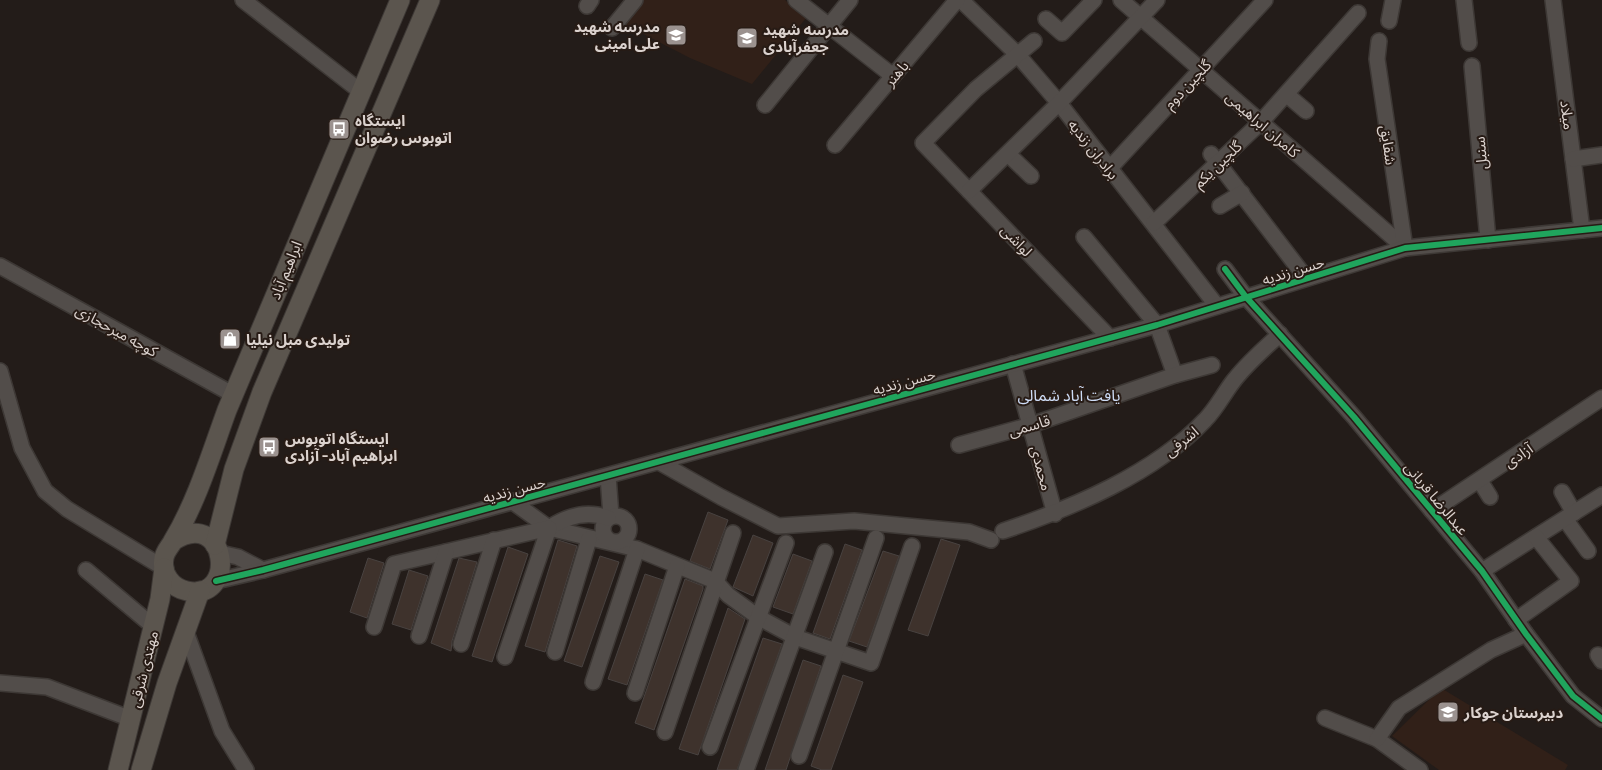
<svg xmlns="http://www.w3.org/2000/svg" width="1602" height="770" font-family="Barlow,'Noto Sans Arabic',sans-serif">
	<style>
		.built { fill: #312018 }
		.building { fill: #3e322c; stroke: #484240 }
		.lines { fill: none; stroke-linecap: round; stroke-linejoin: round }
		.minor-casing { stroke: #3d3835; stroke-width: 18 }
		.major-casing { stroke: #3d3835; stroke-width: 21 }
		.minor { stroke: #524d4a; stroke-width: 15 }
		.major { stroke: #5b554e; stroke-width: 19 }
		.cycleway-casing { stroke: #271b15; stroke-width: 9 }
		.cycleway { stroke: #20a55d; stroke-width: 6 }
		.labels { text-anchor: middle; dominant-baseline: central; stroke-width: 4; stroke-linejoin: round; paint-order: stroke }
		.poi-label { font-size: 15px; font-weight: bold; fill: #dbd2ce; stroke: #271b15; text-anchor: start }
		.street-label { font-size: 15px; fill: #dbd2ce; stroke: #271b15 }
		.neighbourhood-label { font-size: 16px; fill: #ceddf7; stroke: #271b15 }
	</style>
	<rect width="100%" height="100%" fill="#231c19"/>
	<g class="built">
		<polygon points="643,0 785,0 806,18 752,84 690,58 624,24"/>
		<polygon points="1441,688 1568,765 1565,770 1439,770 1392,736"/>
	</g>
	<g class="building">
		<polygon points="708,512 728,520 710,569 690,561"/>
		<polygon points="753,535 773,543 753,596 733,587"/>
		<polygon points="941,539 960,545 928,636 908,630"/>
		<polygon points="558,540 577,546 545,652 525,646"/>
		<polygon points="845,544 862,550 830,639 813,633"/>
		<polygon points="508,547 528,554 492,662 472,656"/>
		<polygon points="883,551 899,556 867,647 849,641"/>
		<polygon points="793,554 812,561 793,614 773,607"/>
		<polygon points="600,556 619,562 582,667 564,661"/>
		<polygon points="368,558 384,563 367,618 350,612"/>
		<polygon points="459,558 477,562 452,641 451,651 431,643"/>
		<polygon points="409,570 428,576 411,630 392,624"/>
		<polygon points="645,574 663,580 627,685 608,679"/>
		<polygon points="685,579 703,586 703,589 654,730 635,723"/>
		<polygon points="728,608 745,619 698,755 679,749"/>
		<polygon points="763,638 782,644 737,770 717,770"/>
		<polygon points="803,660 821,666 790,758 786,770 765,770"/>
		<polygon points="843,675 863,682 831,770 822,770 811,766"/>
	</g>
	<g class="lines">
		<g class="minor-casing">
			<g id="minor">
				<polyline points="243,0 360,91"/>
				<polyline points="796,0 893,76"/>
				<polyline points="961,0 1017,54 1059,103 1217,306"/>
				<polyline points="1121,0 1405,248"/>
				<polyline points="1464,0 1469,43"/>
				<polyline points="1553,0 1582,230"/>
				<polyline points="587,6 591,0"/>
				<polyline points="1046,19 1062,33 1094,0"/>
				<polyline points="1389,21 1393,0"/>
				<polyline points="612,28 635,0"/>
				<polyline points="1034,41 976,89 923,143 1110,338"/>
				<polyline points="1379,41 1377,59 1405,248"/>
				<polyline points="1472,66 1488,240"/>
				<polyline points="1286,94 1306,111"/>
				<polyline points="765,105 850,0"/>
				<polyline points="835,145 957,0"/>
				<polyline points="1008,154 1031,176"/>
				<polyline points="1211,154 1306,278"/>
				<polyline points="1573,159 1602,155"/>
				<polyline points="1109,169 1265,0"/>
				<polyline points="969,191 1059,103 1157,0"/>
				<polyline points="1220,206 1242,193"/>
				<polyline points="1154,223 1261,122 1358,13"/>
				<polyline points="1084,237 1157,325 1175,375"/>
				<polyline points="0,266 234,395"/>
				<polyline points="1225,269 1246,297 1354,417 1482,571 1526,634 1573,696 1602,719"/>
				<polyline points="1013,364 1055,514"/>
				<polyline points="0,371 22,448 45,491 67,509 164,568"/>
				<polyline points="959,445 1031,425 1175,375 1212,365"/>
				<polyline points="659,462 721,497 778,526 854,521 969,532 991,540"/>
				<polyline points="608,476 611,516"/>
				<polyline points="1480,481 1490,497"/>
				<polyline points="1562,492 1574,513"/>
				<polyline points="513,502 549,528 637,549 715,581 728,595 758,617 795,637 871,663 912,546"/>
				<polyline points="1432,511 1602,398"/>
				<circle cx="616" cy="529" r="13"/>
				<polyline points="1565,519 1588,551"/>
				<path d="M549,528C567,516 587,510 608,518"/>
				<path d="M1003,531C1072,508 1154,474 1205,420C1216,409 1223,395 1232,383C1245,365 1263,350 1280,334"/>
				<polyline points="220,553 238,557 263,570"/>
				<polyline points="86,570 154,627"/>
				<polyline points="1482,571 1602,495"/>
				<polyline points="216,581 263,570 1157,325 1405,248 1602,228"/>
				<polyline points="1516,620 1571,581 1536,537"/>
				<polyline points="374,627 394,564 549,528 505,657"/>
				<polyline points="186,632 222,731 246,770"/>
				<polyline points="419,636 446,552"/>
				<polyline points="461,644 494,540"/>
				<polyline points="555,652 589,539"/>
				<polyline points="1598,655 1602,661"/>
				<polyline points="593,682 637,549"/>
				<polyline points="0,683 47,687 131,719"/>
				<polyline points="635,693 677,566"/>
				<polyline points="1325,718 1377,739 1420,770"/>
				<polyline points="665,732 733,533"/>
				<polyline points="1377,739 1399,708 1491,650 1526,634"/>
				<polyline points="710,747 786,543"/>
				<polyline points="799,756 876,538"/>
				<polyline points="746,770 825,552"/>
			</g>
		</g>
		<g class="major-casing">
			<g id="major">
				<path d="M173,541C227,506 239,602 187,591C172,588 161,574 164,558C165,551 170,547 173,541C197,501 211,454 227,410L400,0"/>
				<polyline points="215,545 234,469 262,392 430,0"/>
				<polyline points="118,770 160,599 164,568"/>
				<polyline points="141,770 167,683 200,591"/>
			</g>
		</g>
		<use href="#minor" class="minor"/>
		<use href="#major" class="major"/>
		<g class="cycleway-casing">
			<g id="cycleway">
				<polyline points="1225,269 1246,297 1354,417 1482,571 1526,634 1573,696 1602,719"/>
				<polyline points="216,581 263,570 1157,325 1405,248 1602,228"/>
			</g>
		</g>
		<use href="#cycleway" class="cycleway"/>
	</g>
	<defs>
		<g id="school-square" transform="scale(1.125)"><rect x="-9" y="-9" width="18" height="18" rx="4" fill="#9b928f" stroke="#271b15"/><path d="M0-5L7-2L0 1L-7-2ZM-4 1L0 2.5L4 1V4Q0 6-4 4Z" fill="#fff"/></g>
		<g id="bus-square" transform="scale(1.125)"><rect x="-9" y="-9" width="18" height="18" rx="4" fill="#9b928f" stroke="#271b15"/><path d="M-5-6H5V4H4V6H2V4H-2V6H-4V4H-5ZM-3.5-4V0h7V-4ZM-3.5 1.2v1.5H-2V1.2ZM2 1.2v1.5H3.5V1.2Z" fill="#fff"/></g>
		<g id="shop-square" transform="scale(1.125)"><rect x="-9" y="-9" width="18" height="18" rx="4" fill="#9b928f" stroke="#271b15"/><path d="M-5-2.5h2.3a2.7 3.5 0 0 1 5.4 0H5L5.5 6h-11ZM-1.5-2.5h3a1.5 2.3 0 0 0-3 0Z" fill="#fff"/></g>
	</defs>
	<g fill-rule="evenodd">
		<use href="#school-square" x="676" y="35"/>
		<use href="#school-square" x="747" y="38"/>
		<use href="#bus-square" x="339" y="129"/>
		<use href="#shop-square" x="230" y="339"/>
		<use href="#bus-square" x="269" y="447"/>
		<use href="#school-square" x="1448" y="712"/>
	</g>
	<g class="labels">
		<g class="poi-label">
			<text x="660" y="26" text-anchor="end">مدرسه شهید<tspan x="660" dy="17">علی امینی</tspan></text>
			<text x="763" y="29">مدرسه شهید<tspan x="763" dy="17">جعفرآبادی</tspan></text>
			<text x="355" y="120">ایستگاه<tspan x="355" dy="17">اتوبوس رضوان</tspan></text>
			<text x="246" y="339">تولیدی مبل نیلیا</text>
			<text x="285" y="438">ایستگاه اتوبوس<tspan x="285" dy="17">ابراهیم آباد- آزادی</tspan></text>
			<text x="1464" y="712">دبیرستان جوکار</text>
		</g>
		<g class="street-label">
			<text transform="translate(896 73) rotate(-50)">باهنر</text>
			<text transform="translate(1187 84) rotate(-47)">گلچین دوم</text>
			<text transform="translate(1568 115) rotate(83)">میلاد</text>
			<text transform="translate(1263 124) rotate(41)">کامران ابراهیمی</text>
			<text transform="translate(1389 145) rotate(82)">شقایق</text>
			<text transform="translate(1094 149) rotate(52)">برادران زندیه</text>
			<text transform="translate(1480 153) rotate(-95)">سنبل</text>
			<text transform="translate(1217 164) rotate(-44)">گلچین یکم</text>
			<text transform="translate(1017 240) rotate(46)">لواشی</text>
			<text transform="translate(285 270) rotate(-68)">ابراهیم آباد</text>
			<text transform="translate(1293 270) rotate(-17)">حسن زندیه</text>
			<text transform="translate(117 330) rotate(29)">کوچه میرحجازی</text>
			<text transform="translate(904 381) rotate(-15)">حسن زندیه</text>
			<text transform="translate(1029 425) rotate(-16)">قاسمی</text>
			<text transform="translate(1181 441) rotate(-39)">اشرفی</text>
			<text transform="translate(1518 455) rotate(-34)">آزادی</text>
			<text transform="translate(1042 468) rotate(75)">محمدی</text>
			<text transform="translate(514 489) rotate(-15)">حسن زندیه</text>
			<text transform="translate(1437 498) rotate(50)">عبدالرضا قربانی</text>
			<text transform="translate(143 669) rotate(-76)">مهتدی شرقی</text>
		</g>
		<g class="neighbourhood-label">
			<text x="1069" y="394">یافت آباد شمالی</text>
		</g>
	</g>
</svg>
